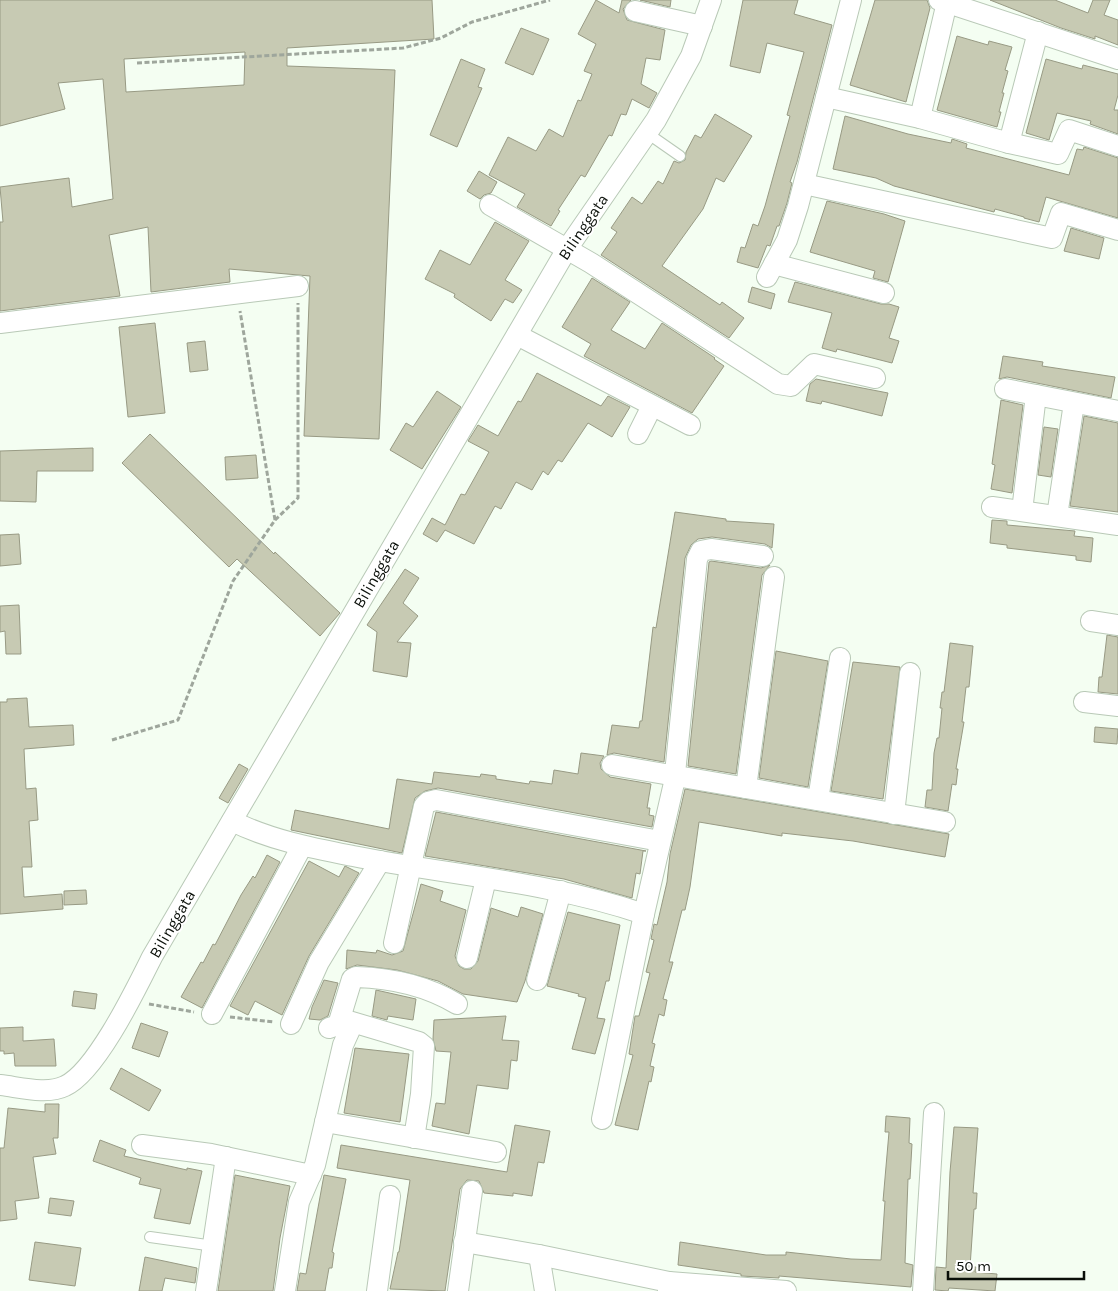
<svg xmlns="http://www.w3.org/2000/svg" width="1118" height="1291" font-family="Karla,sans-serif">
	<style>
		.building { fill: #c7cab3; stroke: #989a84; fill-rule: evenodd }
		.lines { fill: none; stroke-linecap: round; stroke-linejoin: round }
		.service-casing { stroke: #b9c9b7; stroke-width: 12 }
		.minor-casing { stroke: #b9c9b7; stroke-width: 22 }
		.path { stroke: #9ea69c; stroke-width: 3; stroke-dasharray: 5 2.5; stroke-linecap: butt }
		.service { stroke: #fff; stroke-width: 10 }
		.minor { stroke: #fff; stroke-width: 20 }
		.labels { text-anchor: middle; dominant-baseline: central; stroke-width: 4; stroke-linejoin: round; paint-order: stroke }
		.street-label { font-size: 16px; fill: #0a0f09; stroke: #fff }
	</style>
	<rect width="100%" height="100%" fill="#f4fef2"/>
	<g class="building">
		<path d="M0,0H432L434,39L287,48V66L395,70L379,439L304,436L310,276L229,269L230,282L151,292L148,227L109,235L120,296L0,311V222H3L0,187L69,178L72,207L113,199L103,79L58,83L65,109L0,126ZM245,52L244,85L126,92L124,59Z"/>
		<polygon points="596,0 619,13 622,0 631,0 623,9 627,20 665,30 660,60 646,58 641,84 657,93 649,108 632,99 626,115 621,114 612,136 609,135 585,177 581,175 558,210 560,211 551,226 517,207 525,194 489,175 508,137 536,151 549,129 563,137 578,100 581,101 592,74 584,71 596,44 578,34"/>
		<polygon points="640,0 671,0 670,7"/>
		<polygon points="743,0 798,0 794,14 832,25 797,162 790,182 792,183 787,203 779,226 777,226 770,246 767,245 758,268 737,262 741,247 745,248 753,224 758,226 765,206 790,116 787,115 804,52 767,43 760,73 730,66"/>
		<polygon points="875,0 927,0 930,8 906,102 850,85"/>
		<polygon points="990,0 1055,0 1088,13 1093,0 1110,0 1104,15 1118,20 1118,45 1095,36 1095,39 1061,28"/>
		<polygon points="521,28 549,39 533,75 505,63"/>
		<polygon points="957,36 988,45 989,41 1012,47 1005,70 1008,71 1002,93 1004,93 999,112 1001,112 997,127 937,110"/>
		<polygon points="461,59 485,69 478,87 482,88 457,147 430,135"/>
		<polygon points="1046,59 1082,69 1083,65 1118,74 1118,95 1114,110 1118,110 1118,134 1090,124 1091,121 1057,113 1049,140 1026,133"/>
		<polygon points="715,114 752,136 724,182 716,178 703,209 662,266 720,305 722,302 744,318 729,338 601,255 617,232 611,228 632,197 642,204 658,181 663,184 674,161 679,163 685,160 686,152 695,135 701,138"/>
		<polygon points="845,116 908,134 951,143 952,139 967,144 966,148 1069,175 1077,149 1083,150 1084,147 1118,158 1118,218 1046,197 1039,222 1024,218 1024,217 995,209 994,212 894,186 876,178 833,169"/>
		<polygon points="479,171 497,182 491,193 484,195 480,199 467,191"/>
		<polygon points="827,201 884,214 905,221 888,282 873,278 875,271 810,252"/>
		<polygon points="495,222 529,241 505,280 522,290 513,303 505,299 491,321 454,297 455,294 425,279 440,250 470,265"/>
		<polygon points="1071,228 1104,238 1099,259 1064,251"/>
		<polygon points="592,278 630,302 611,330 645,349 662,323 715,358 714,359 724,366 692,413 584,356 591,344 562,327"/>
		<polygon points="795,282 881,304 889,304 899,307 889,338 899,341 892,363 837,349 836,352 822,348 832,313 788,302"/>
		<polygon points="752,287 775,294 771,309 748,302"/>
		<polygon points="155,323 165,413 128,417 119,327"/>
		<polygon points="205,341 208,370 190,372 187,343"/>
		<polygon points="1003,356 1043,362 1042,366 1115,377 1111,398 1007,377 999,379"/>
		<polygon points="537,373 601,406 608,396 630,407 612,437 588,423 562,462 558,460 548,475 543,471 532,490 516,482 501,509 495,506 474,544 445,530 437,542 423,534 432,518 445,525 461,494 465,495 489,452 468,441 478,425 498,436 518,401 521,402"/>
		<polygon points="816,379 888,393 882,416 822,401 821,404 806,401 810,384"/>
		<polygon points="437,391 461,407 422,469 390,450 406,423 413,427"/>
		<polygon points="1001,400 1023,405 1012,493 991,489 995,465 992,464"/>
		<polygon points="1084,416 1118,423 1118,512 1070,506"/>
		<polygon points="1044,427 1058,429 1051,477 1038,475"/>
		<polygon points="150,434 274,554 275,552 340,613 320,636 237,559 229,567 122,463"/>
		<polygon points="93,448 93,471 37,471 36,502 0,501 0,451"/>
		<polygon points="256,455 258,478 226,480 225,457"/>
		<polygon points="675,512 726,519 726,521 774,524 772,548 765,544 712,537 698,539 691,545 685,558 664,762 614,753 607,755 612,725 639,728 640,721 642,721 653,627 656,628"/>
		<polygon points="992,520 1007,521 1007,525 1075,531 1074,536 1093,538 1091,562 1076,560 1076,556 1007,548 1007,545 990,543"/>
		<polygon points="19,534 21,564 0,566 0,535"/>
		<polygon points="711,561 761,568 770,565 762,575 736,774 688,766 709,562"/>
		<polygon points="405,569 419,578 403,603 418,616 397,642 411,643 407,677 373,671 377,632 367,625"/>
		<polygon points="19,605 21,654 6,654 5,631 0,632 0,606"/>
		<polygon points="1107,635 1118,637 1118,694 1098,692 1099,677 1102,677"/>
		<polygon points="950,643 973,646 969,687 966,687 962,722 964,722 956,769 958,769 956,785 952,784 948,811 925,807 927,790 932,790 934,753 937,738 939,738 942,708 940,708 942,692 944,692"/>
		<polygon points="776,651 828,661 808,787 759,778"/>
		<polygon points="853,662 900,667 883,799 831,791"/>
		<polygon points="27,698 29,727 73,725 74,745 24,749 26,789 36,788 38,820 29,821 32,867 22,867 24,897 62,894 63,909 0,914 0,702 7,702 7,699"/>
		<polygon points="1095,727 1118,729 1117,744 1094,742"/>
		<polygon points="581,753 604,756 600,763 601,769 610,777 651,784 647,808 650,808 649,815 654,816 652,827 438,788 425,791 415,798 402,853 291,830 295,810 389,829 397,779 432,784 434,772 480,777 481,774 496,776 496,779 529,784 530,781 552,784 554,770 578,774"/>
		<polygon points="239,764 248,769 228,803 219,798"/>
		<polygon points="685,789 949,834 945,857 853,841 782,833 782,836 699,822 690,887 685,910 682,910 669,962 673,962 663,999 667,1000 664,1016 659,1014 652,1043 655,1044 650,1066 654,1067 651,1082 649,1081 638,1130 615,1125 633,1055 629,1054 635,1016 639,1016 650,973 646,972 654,940 651,939 654,924 657,925 667,882 670,854"/>
		<polygon points="436,812 646,851 643,851 640,874 636,873 632,898 564,879 425,856"/>
		<polygon points="267,855 280,862 202,1008 181,997 201,962 203,963 213,944 215,945 241,895 253,876 255,878"/>
		<polygon points="309,861 339,877 345,866 359,873 309,956 282,1015 255,1001 248,1015 230,1006"/>
		<polygon points="421,884 443,891 440,901 466,910 455,956 459,966 464,969 471,969 478,961 491,908 518,917 521,907 543,914 525,981 517,1002 463,994 438,981 397,970 357,965 346,969 347,950 376,953 377,950 392,955 403,951"/>
		<polygon points="86,890 87,904 64,905 64,891"/>
		<polygon points="568,912 620,925 609,981 606,981 597,1018 605,1019 595,1054 572,1049 586,998 578,996 579,994 547,986"/>
		<polygon points="324,980 338,983 328,1016 320,1020 309,1019 312,1007"/>
		<polygon points="376,990 416,999 413,1020 388,1016 387,1020 372,1016"/>
		<polygon points="74,991 97,994 95,1009 72,1006"/>
		<polygon points="506,1016 502,1040 519,1041 517,1061 511,1060 508,1089 477,1085 469,1134 432,1126 436,1103 445,1104 451,1052 436,1051 433,1039 434,1020"/>
		<polygon points="141,1023 168,1032 159,1057 132,1048"/>
		<polygon points="23,1027 23,1041 54,1039 56,1066 15,1066 14,1053 4,1054 4,1051 0,1051 0,1028"/>
		<polygon points="355,1048 409,1054 400,1122 344,1113"/>
		<polygon points="121,1068 161,1090 149,1111 110,1089"/>
		<polygon points="45,1104 59,1104 58,1138 53,1138 56,1154 33,1157 39,1198 15,1201 17,1219 0,1221 0,1148 4,1148 8,1108 45,1112"/>
		<polygon points="886,1116 910,1118 909,1143 912,1144 910,1179 908,1179 905,1263 913,1265 911,1287 779,1276 779,1278 741,1276 741,1274 678,1265 680,1242 766,1255 786,1255 786,1252 851,1259 881,1260 885,1201 883,1201 889,1132 885,1132"/>
		<polygon points="515,1125 550,1131 544,1163 538,1162 532,1196 513,1193 513,1196 484,1193 479,1181 467,1180 460,1189 445,1291 390,1289 398,1252 399,1252 410,1180 337,1168 341,1145 507,1172"/>
		<polygon points="954,1127 978,1128 973,1193 977,1193 976,1209 974,1209 970,1267 976,1267 975,1272 997,1274 995,1291 949,1288 948,1291 935,1290 936,1267 946,1268 950,1172"/>
		<polygon points="100,1140 126,1150 124,1156 187,1170 187,1168 202,1171 190,1224 154,1218 161,1189 139,1184 141,1178 93,1161"/>
		<polygon points="235,1175 290,1186 280,1238 273,1291 218,1291"/>
		<polygon points="324,1175 346,1179 332,1252 334,1253 332,1268 329,1268 325,1291 297,1291 300,1273 306,1274"/>
		<polygon points="50,1198 74,1201 71,1216 48,1213"/>
		<polygon points="35,1242 81,1248 75,1286 29,1280"/>
		<polygon points="145,1257 197,1268 195,1283 165,1278 162,1291 139,1291"/>
	</g>
	<g class="lines">
		<g class="service-casing">
			<g id="service">
				<polyline points="647,133 680,156"/>
				<polyline points="150,1237 214,1246"/>
			</g>
		</g>
		<g class="minor-casing">
			<g id="minor">
				<polyline points="939,0 1118,59"/>
				<polyline points="635,11 702,26"/>
				<polyline points="826,97 920,118 1009,143 1038,32"/>
				<polyline points="920,118 947,2"/>
				<polyline points="1009,143 1058,154 1069,130 1118,146"/>
				<polyline points="804,184 1052,238 1061,213 1118,230"/>
				<polyline points="490,205 591,263 778,384 791,386 814,364 875,378"/>
				<polyline points="774,264 884,293"/>
				<polyline points="767,277 787,240 798,206 851,0"/>
				<polyline points="0,323 298,286"/>
				<polyline points="517,335 690,425"/>
				<polyline points="1005,389 1118,411"/>
				<polyline points="638,434 652,406"/>
				<polyline points="992,507 1118,525"/>
				<polyline points="1022,511 1036,395"/>
				<polyline points="1057,516 1074,403"/>
				<polyline points="1091,621 1118,625"/>
				<polyline points="1084,702 1118,706"/>
				<polyline points="612,765 945,822"/>
				<polyline points="746,788 774,577"/>
				<polyline points="818,800 840,658"/>
				<polyline points="894,814 910,673"/>
				<path d="M232,821C270,840 312,848 353,856C449,875 550,882 644,914"/>
				<polyline points="394,943 424,806 428,802 436,800 660,841"/>
				<polyline points="467,958 486,879"/>
				<polyline points="537,980 561,891"/>
				<polyline points="212,1014 302,846"/>
				<polyline points="342,1019 419,1042 424,1046 421,1094 414,1138"/>
				<polyline points="291,1024 319,962 380,861"/>
				<path d="M329,1028L338,1025L352,979L356,977C391,978 427,986 457,1004"/>
				<path d="M0,1085C19,1087 47,1095 65,1086C96,1072 136,989 152,957L567,249L656,120L691,56L711,0"/>
				<polyline points="602,1119 644,914 674,783 697,559 701,551 711,549 763,556"/>
				<polyline points="325,1122 496,1152"/>
				<polyline points="142,1145 211,1154 311,1175"/>
				<polyline points="464,1242 539,1255"/>
				<polyline points="669,1282 786,1291"/>
				<polyline points="206,1291 226,1157"/>
				<polyline points="285,1291 299,1202 315,1165 343,1045 353,1023"/>
				<polyline points="377,1291 390,1196"/>
				<polyline points="458,1291 472,1191"/>
				<polyline points="545,1291 539,1255 669,1282 668,1291"/>
				<polyline points="923,1291 934,1113"/>
			</g>
		</g>
		<g class="path">
			<polyline points="137,63 403,48 441,38 472,22 550,0"/>
			<polyline points="275,520 298,498 298,303"/>
			<polyline points="112,740 178,720 233,581 275,520 240,311"/>
			<polyline points="149,1004 194,1012"/>
			<polyline points="230,1017 274,1022"/>
		</g>
		<use href="#service" class="service"/>
		<use href="#minor" class="minor"/>
	</g>
	<g class="labels">
		<g class="street-label">
			<text transform="translate(583 227) rotate(-56)">Bilinggata</text>
			<text transform="translate(376 574) rotate(-60)">Bilinggata</text>
			<text transform="translate(172 924) rotate(-60)">Bilinggata</text>
		</g>
	</g>
	<path d="M948 1271v8h136v-8" fill="none" stroke="#0a0f09" stroke-width="2.5"/>
	<text x="956" y="1271" font-size="15" fill="#0a0f09" stroke="#ffffff" stroke-width="4" paint-order="stroke">50 m</text>
</svg>
